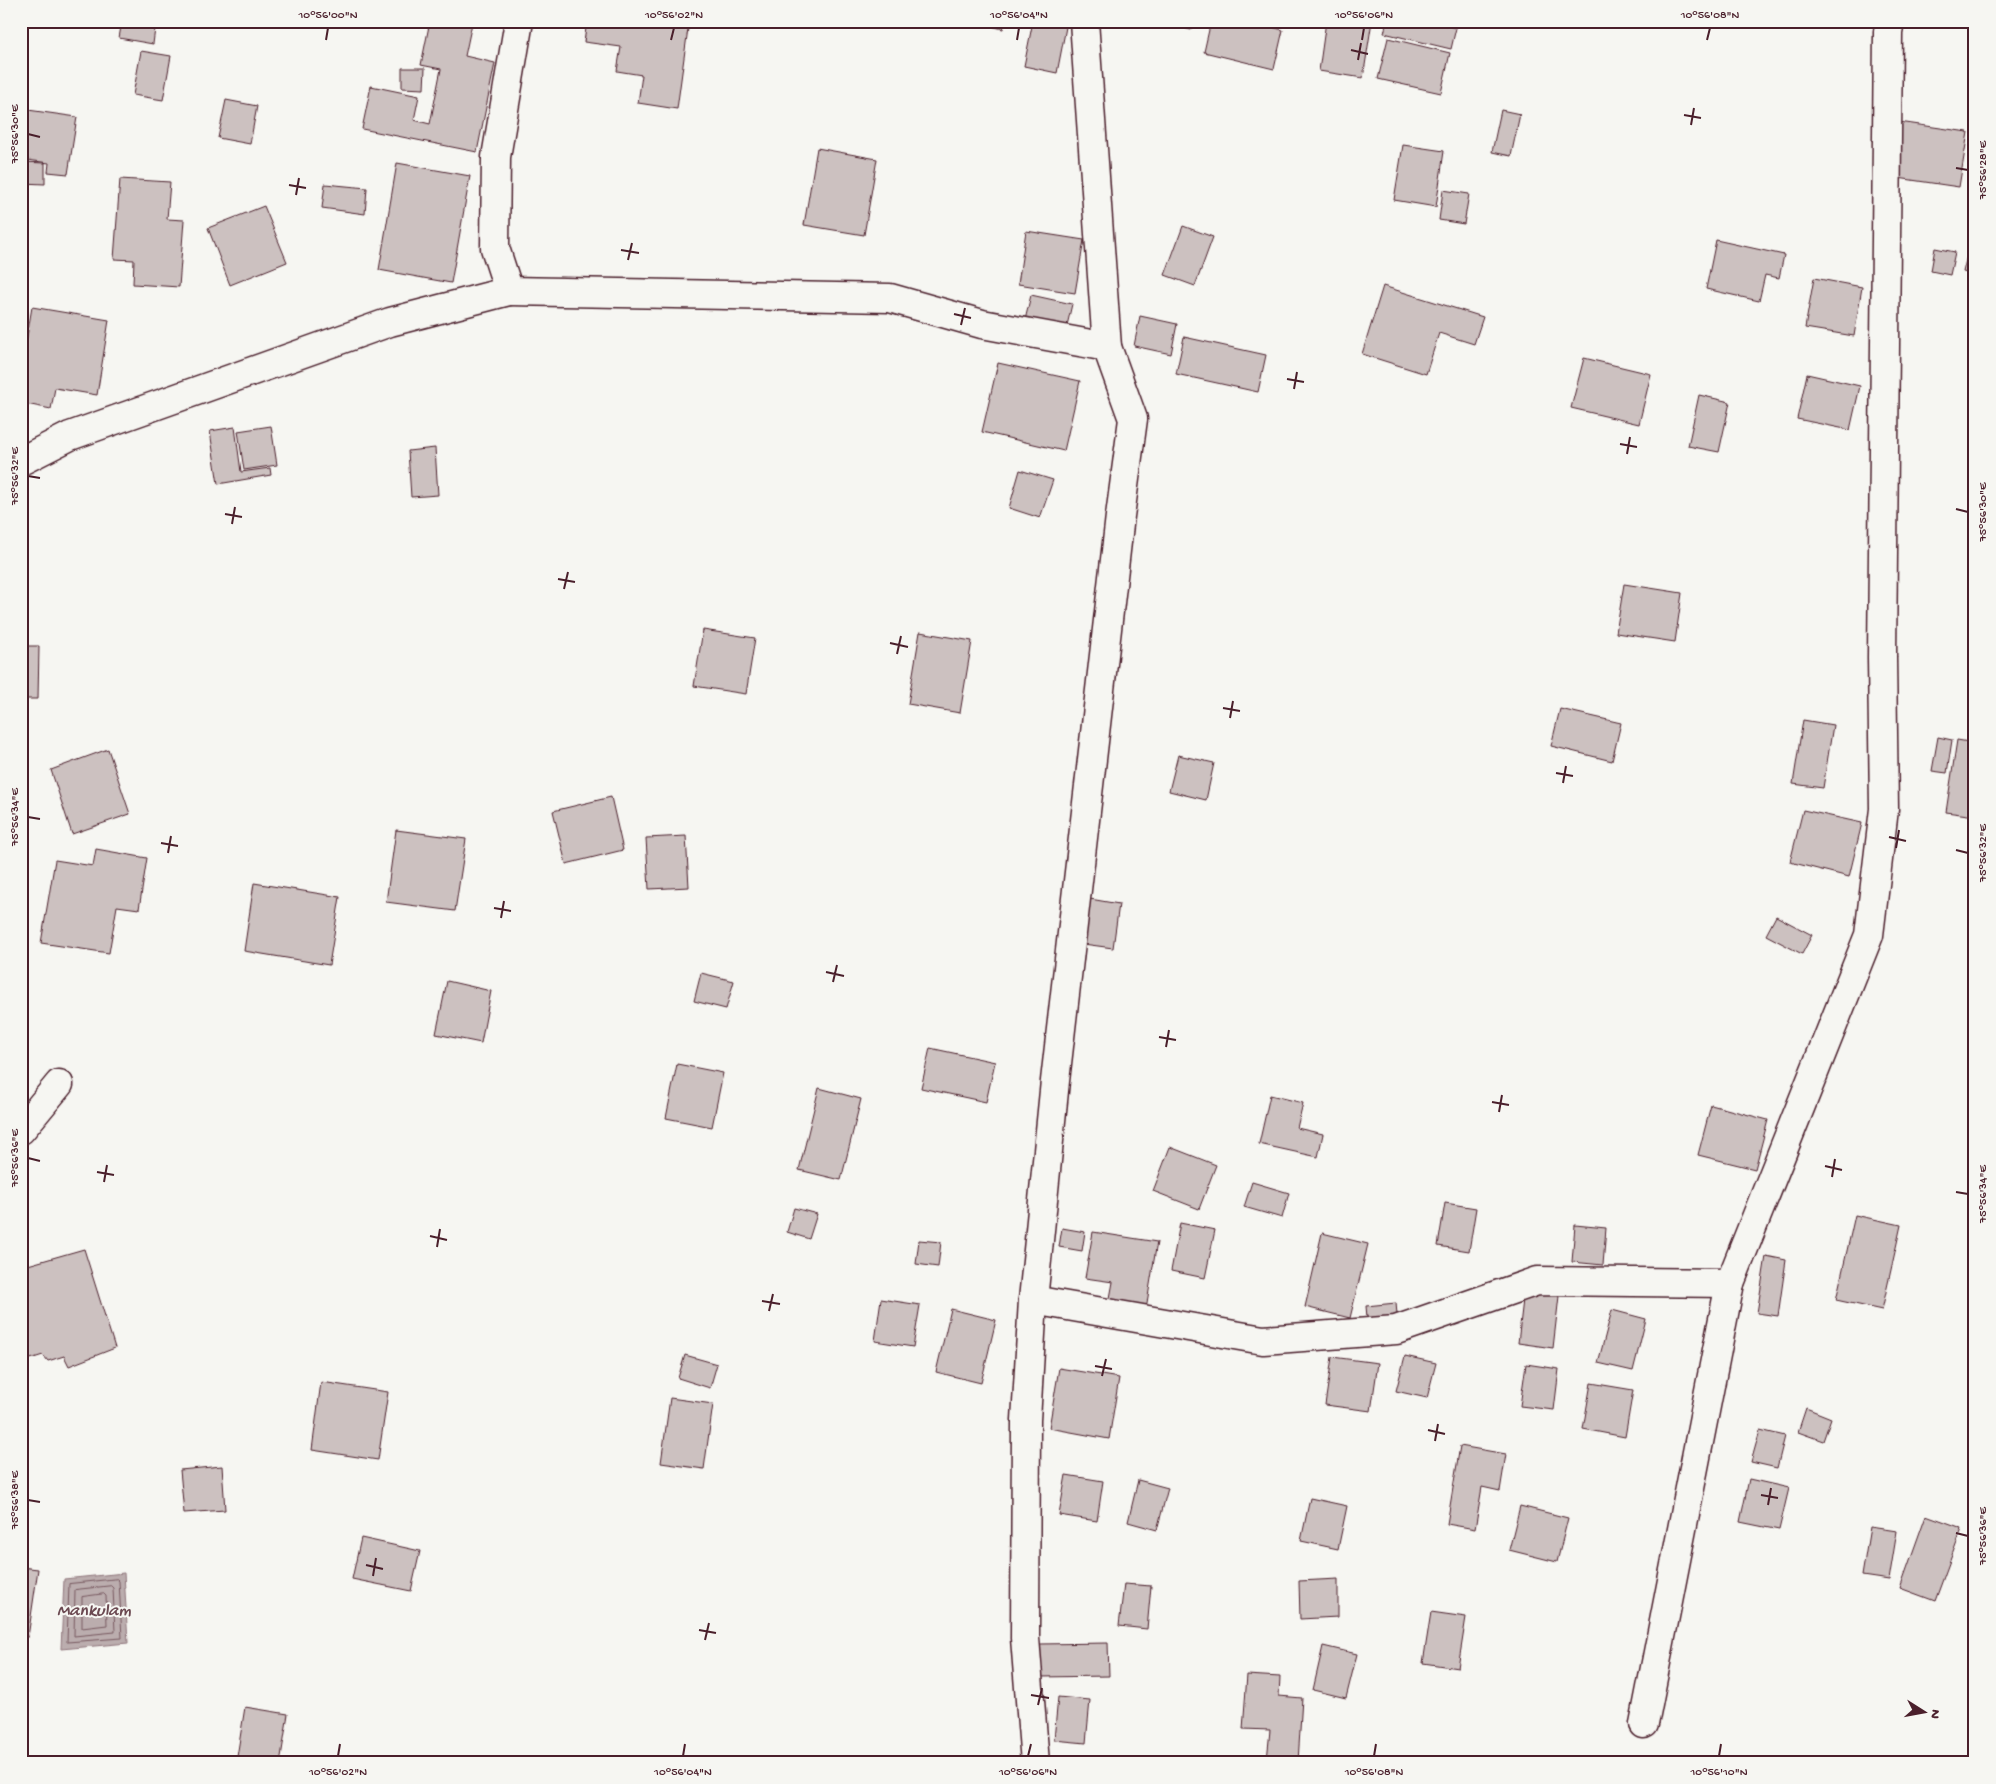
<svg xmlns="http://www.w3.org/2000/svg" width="1996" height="1784" font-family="'Gochi Hand',sans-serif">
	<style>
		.water { fill: #bbadae; stroke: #8e747a }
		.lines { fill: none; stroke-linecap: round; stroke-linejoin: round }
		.shore { stroke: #77585f; stroke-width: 1 }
		.building { fill: #ccc1c0; stroke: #4a1f2b }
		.street-casing { stroke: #4a1f2b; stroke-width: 31 }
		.street { stroke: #f6f6f2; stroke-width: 28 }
		.ticks { fill: none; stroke: #4a1f2b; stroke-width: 2 }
		.labels { text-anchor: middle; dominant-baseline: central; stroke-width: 4; stroke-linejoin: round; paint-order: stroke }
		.water-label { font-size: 18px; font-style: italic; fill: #6c4a52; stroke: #f6f6f2 }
		.neatline { fill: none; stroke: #4a1f2b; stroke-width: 2 }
		.ticks-label { font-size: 12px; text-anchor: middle; fill: #4a1f2b }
	</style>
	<rect width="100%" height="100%" fill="#f6f6f2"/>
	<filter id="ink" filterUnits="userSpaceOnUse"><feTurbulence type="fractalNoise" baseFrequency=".02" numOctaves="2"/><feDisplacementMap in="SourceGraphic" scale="10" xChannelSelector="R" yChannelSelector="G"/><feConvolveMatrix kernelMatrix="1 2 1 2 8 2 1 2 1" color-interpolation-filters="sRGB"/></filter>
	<g filter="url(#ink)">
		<polygon class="water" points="124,1573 128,1643 61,1649 64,1579"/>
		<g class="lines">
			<g class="shore">
				<polygon points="117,1579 119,1581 122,1638 67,1642 69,1584"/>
				<polygon points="111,1586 113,1588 115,1632 74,1636 75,1590"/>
				<polygon points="104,1594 106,1596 107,1625 82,1628 82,1597"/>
			</g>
		</g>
		<g class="building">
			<polygon points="122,21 156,21 153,44 119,38"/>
			<polygon points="430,21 463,21 472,23 465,56 495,63 477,152 362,129 371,86 419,96 414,120 430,124 441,69 421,65"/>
			<polygon points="587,21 689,21 677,109 638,103 642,75 617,71 621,47 584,42"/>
			<polygon points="971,21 1005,21 1003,29"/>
			<polygon points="1033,21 1066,27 1057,73 1024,66"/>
			<polygon points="1157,21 1193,21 1191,30"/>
			<polygon points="1211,21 1265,21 1264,25 1283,30 1274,69 1204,52"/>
			<polygon points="1326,21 1372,21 1363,78 1319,71"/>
			<polygon points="1387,21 1428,21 1456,28 1451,49 1384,33"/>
			<polygon points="1388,38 1450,53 1441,93 1378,79"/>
			<polygon points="141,51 171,56 163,100 133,95"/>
			<polygon points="402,68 425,68 424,89 402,88"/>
			<polygon points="226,100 257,106 250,144 218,138"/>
			<polygon points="21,109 77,117 68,174 48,172 49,163 21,159"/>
			<polygon points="1501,110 1520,114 1511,156 1492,152"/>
			<polygon points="1899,122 1968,132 1959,187 1891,177"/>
			<polygon points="1403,145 1444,151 1436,207 1394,200"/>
			<polygon points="817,148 877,159 864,235 804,225"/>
			<polygon points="21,162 45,163 45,184 21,183"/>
			<polygon points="397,163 470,176 451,283 379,270"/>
			<polygon points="120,179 170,182 167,219 184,220 179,287 133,284 134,260 114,259"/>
			<polygon points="325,184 367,188 365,214 322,208"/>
			<polygon points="1443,190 1469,194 1464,224 1439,220"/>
			<polygon points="264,206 287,262 230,285 208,228"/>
			<polygon points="1183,226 1213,237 1195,286 1165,275"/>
			<polygon points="1026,231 1084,240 1075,293 1018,284"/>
			<polygon points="1973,231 1975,231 1975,275 1963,272"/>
			<polygon points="1716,240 1784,255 1779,278 1765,275 1759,301 1706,289"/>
			<polygon points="1935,248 1955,252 1950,275 1931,271"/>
			<polygon points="1814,278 1862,287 1854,336 1805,328"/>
			<polygon points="1383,286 1483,317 1474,344 1439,333 1426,374 1362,354"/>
			<polygon points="1031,295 1072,304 1066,330 1025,320"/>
			<polygon points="32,307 109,320 97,395 55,388 51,409 21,403 21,372"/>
			<polygon points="1140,316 1177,324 1171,354 1134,346"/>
			<polygon points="1184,337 1266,355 1258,392 1176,374"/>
			<polygon points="1584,358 1651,374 1639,424 1571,408"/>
			<polygon points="998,363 1080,381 1064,451 982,432"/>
			<polygon points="1807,374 1860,386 1850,430 1797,419"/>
			<polygon points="1699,395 1730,402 1719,452 1688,446"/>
			<polygon points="271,426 277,465 244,470 238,431"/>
			<polygon points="235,427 241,472 270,468 271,475 218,484 210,431"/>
			<polygon points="435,448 438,495 411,497 408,451"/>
			<polygon points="1020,470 1053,480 1040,518 1009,508"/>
			<polygon points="1624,584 1682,593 1675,642 1616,633"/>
			<polygon points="703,630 755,638 746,694 694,686"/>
			<polygon points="920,632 972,641 960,713 908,704"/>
			<polygon points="21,646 39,646 38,699 21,699"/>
			<polygon points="1560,709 1621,723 1612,761 1551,746"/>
			<polygon points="1803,720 1833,725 1823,788 1793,784"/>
			<polygon points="1938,737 1952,740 1947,773 1932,771"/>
			<polygon points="1957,740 1975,743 1975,816 1946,812"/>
			<polygon points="108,749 130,814 72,834 51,770"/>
			<polygon points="1178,755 1214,763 1206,800 1169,791"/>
			<polygon points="611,797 623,850 566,864 553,811"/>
			<polygon points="1803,810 1862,823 1849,877 1790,862"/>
			<polygon points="396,830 466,839 455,911 386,902"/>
			<polygon points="686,836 689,887 649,889 646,838"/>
			<polygon points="96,849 147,858 139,909 117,906 109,953 41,943 55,860 93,866"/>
			<polygon points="254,883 340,897 329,965 244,951"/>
			<polygon points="1090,899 1119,904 1113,948 1083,944"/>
			<polygon points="1776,916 1812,935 1802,954 1766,935"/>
			<polygon points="701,973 734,981 726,1009 694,1001"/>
			<polygon points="447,981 491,991 481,1043 436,1034"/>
			<polygon points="930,1048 995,1062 986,1102 921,1088"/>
			<polygon points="677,1064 723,1073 712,1127 666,1118"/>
			<polygon points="819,1088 861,1099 841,1180 799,1170"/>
			<polygon points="1270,1095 1303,1103 1297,1128 1323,1134 1318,1157 1259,1144"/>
			<polygon points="1711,1105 1768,1120 1755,1169 1698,1155"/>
			<polygon points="1170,1147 1216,1165 1199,1209 1153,1191"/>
			<polygon points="1252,1182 1289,1193 1282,1218 1244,1207"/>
			<polygon points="1445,1203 1476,1208 1469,1251 1438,1246"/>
			<polygon points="794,1208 817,1214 809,1239 787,1232"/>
			<polygon points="1855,1215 1901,1225 1882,1310 1836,1300"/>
			<polygon points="1180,1223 1215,1230 1205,1278 1171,1271"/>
			<polygon points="1575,1225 1606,1228 1603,1265 1572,1262"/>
			<polygon points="1062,1228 1085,1232 1082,1251 1059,1247"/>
			<polygon points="1093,1232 1157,1242 1145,1315 1108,1309 1113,1282 1085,1278"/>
			<polygon points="1322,1233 1368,1244 1350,1318 1305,1307"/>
			<polygon points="919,1240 941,1242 938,1267 916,1264"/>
			<polygon points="84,1249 115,1348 69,1366 64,1356 48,1361 43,1355 21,1362 21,1267"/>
			<polygon points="1766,1256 1786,1260 1778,1316 1757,1313"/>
			<polygon points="1524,1291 1559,1296 1553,1348 1518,1343"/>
			<polygon points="881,1299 920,1305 913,1347 875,1341"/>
			<polygon points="1396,1303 1398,1326 1368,1329 1366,1306"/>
			<polygon points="951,1309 996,1320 981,1383 936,1372"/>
			<polygon points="1612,1310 1646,1319 1633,1371 1598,1363"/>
			<polygon points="685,1355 717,1364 710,1388 678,1378"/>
			<polygon points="1405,1356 1436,1363 1427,1398 1396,1391"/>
			<polygon points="1332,1357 1378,1363 1371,1411 1325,1405"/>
			<polygon points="1526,1364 1559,1369 1554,1410 1520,1406"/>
			<polygon points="1059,1368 1119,1378 1109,1439 1049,1428"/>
			<polygon points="321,1382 388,1392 378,1460 312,1450"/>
			<polygon points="1591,1383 1633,1390 1625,1437 1583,1429"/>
			<polygon points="670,1398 713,1404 704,1469 661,1463"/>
			<polygon points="1806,1408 1831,1418 1823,1441 1798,1432"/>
			<polygon points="1760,1430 1785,1436 1777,1468 1751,1462"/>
			<polygon points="1460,1446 1506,1454 1500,1491 1482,1487 1475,1529 1447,1524"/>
			<polygon points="222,1466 225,1510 184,1513 180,1470"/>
			<polygon points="1066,1475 1103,1481 1097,1521 1059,1515"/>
			<polygon points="1749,1479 1789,1488 1779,1530 1740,1522"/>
			<polygon points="1138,1480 1168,1488 1157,1530 1128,1522"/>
			<polygon points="1310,1498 1347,1506 1338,1549 1301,1541"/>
			<polygon points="1520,1506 1568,1518 1557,1562 1509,1550"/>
			<polygon points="1926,1515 1962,1528 1935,1601 1900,1588"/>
			<polygon points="1870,1527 1897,1531 1889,1580 1862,1576"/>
			<polygon points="361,1538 420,1551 411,1591 352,1579"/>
			<polygon points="21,1567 38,1569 28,1637 21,1636"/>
			<polygon points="1338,1579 1338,1617 1300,1619 1299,1581"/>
			<polygon points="1124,1584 1151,1586 1147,1629 1119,1626"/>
			<polygon points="1431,1612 1466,1617 1458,1668 1423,1663"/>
			<polygon points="1108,1643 1109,1676 1041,1677 1040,1644"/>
			<polygon points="1323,1646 1357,1654 1346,1698 1313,1690"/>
			<polygon points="1247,1675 1280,1677 1279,1696 1302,1698 1298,1762 1267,1760 1270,1730 1243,1729"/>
			<polygon points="1058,1697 1090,1700 1086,1743 1054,1740"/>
			<polygon points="245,1707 288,1714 280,1763 236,1763"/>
			<polygon points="1543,1759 1566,1763 1542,1763"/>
		</g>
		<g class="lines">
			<g class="street-casing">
				<g id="street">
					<polyline points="519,21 496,157 495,248 509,291 890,298 982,324 1107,347 1133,419 1120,516 1055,1081 1033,1300 1026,1420 1025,1638 1035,1763"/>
					<polyline points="1084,21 1107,347"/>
					<polyline points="21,461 70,436 390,322 509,291"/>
					<polyline points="21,1130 59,1084"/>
					<polyline points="1033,1300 1263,1340 1396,1330 1537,1281 1730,1283"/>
					<polyline points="1644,1724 1730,1283 1869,935 1884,809 1882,657 1888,32 1890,21"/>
				</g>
			</g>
			<use href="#street" class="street"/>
		</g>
	</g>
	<path class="ticks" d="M326,40L328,28M671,40L674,28M1017,40L1019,28M1362,40L1364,28M1707,40L1710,28M1351,50L1368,54M1358,60L1361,43M1684,115L1701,118M1691,125L1694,108M28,134L40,137M1956,168L1968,170M289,185L306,188M296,195L299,178M621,250L639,253M628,260L632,243M954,314L971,318M961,325L965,308M1287,379L1304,382M1294,389L1297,372M1620,444L1637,447M1627,454L1630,437M28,476L40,478M1956,509L1968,512M225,514L242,517M232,524L235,507M558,579L575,582M564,589L568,572M890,643L908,647M897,654L901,636M1223,708L1240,711M1230,718L1233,701M1556,773L1573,776M1563,783L1566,766M28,817L40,819M1889,837L1906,841M161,843L178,846M1896,848L1899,830M1956,850L1968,853M168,853L171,836M494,908L511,911M501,918L504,901M826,972L844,976M833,982L837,965M1159,1037L1176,1040M1166,1047L1169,1030M1492,1102L1509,1105M1499,1112L1502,1095M28,1158L40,1161M1825,1166L1842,1170M97,1172L114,1175M1832,1177L1835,1159M104,1182L107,1165M1956,1192L1968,1194M430,1236L447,1240M437,1247L440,1229M762,1301L780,1304M769,1311L773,1294M1095,1366L1112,1369M1102,1376L1106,1359M1428,1430L1445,1434M1435,1441L1438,1424M1761,1495L1778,1498M28,1500L40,1502M1768,1505L1771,1488M1956,1533L1968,1536M366,1565L383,1569M373,1576L376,1558M699,1630L716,1633M705,1640L709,1623M1031,1695L1049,1698M1038,1705L1042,1688M338,1756L340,1744M683,1756L685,1744M1028,1756L1031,1744M1374,1756L1376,1744M1719,1756L1721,1744"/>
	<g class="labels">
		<g class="water-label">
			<text x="94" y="1611">Mankulam</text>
		</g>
	</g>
	<rect width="1996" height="1784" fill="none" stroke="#f6f6f2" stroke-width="55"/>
	<g transform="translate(1924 1712) rotate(101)" stroke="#f6f6f2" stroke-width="4" paint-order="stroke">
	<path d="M0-4L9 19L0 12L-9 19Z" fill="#4a1f2b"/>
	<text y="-8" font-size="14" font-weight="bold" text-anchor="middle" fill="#4a1f2b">N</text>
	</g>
	<rect x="28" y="28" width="1940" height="1728" class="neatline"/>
	<g class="ticks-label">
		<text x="328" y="18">10°56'00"N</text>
		<text x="674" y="18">10°56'02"N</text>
		<text x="1019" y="18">10°56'04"N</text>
		<text x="1364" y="18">10°56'06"N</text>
		<text x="1710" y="18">10°56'08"N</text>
		<text transform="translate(14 134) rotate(-90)" y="4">75°56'30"E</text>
		<text transform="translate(1982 170) rotate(-90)" y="4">75°56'28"E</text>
		<text transform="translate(14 476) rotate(-90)" y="4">75°56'32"E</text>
		<text transform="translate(1982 512) rotate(-90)" y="4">75°56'30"E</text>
		<text transform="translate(14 817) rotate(-90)" y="4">75°56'34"E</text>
		<text transform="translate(1982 853) rotate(-90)" y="4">75°56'32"E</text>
		<text transform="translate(14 1158) rotate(-90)" y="4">75°56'36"E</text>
		<text transform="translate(1982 1194) rotate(-90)" y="4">75°56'34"E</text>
		<text transform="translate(14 1500) rotate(-90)" y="4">75°56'38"E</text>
		<text transform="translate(1982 1536) rotate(-90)" y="4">75°56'36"E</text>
		<text x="338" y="1775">10°56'02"N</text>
		<text x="683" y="1775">10°56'04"N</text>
		<text x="1028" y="1775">10°56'06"N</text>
		<text x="1374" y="1775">10°56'08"N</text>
		<text x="1719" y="1775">10°56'10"N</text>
	</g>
</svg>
